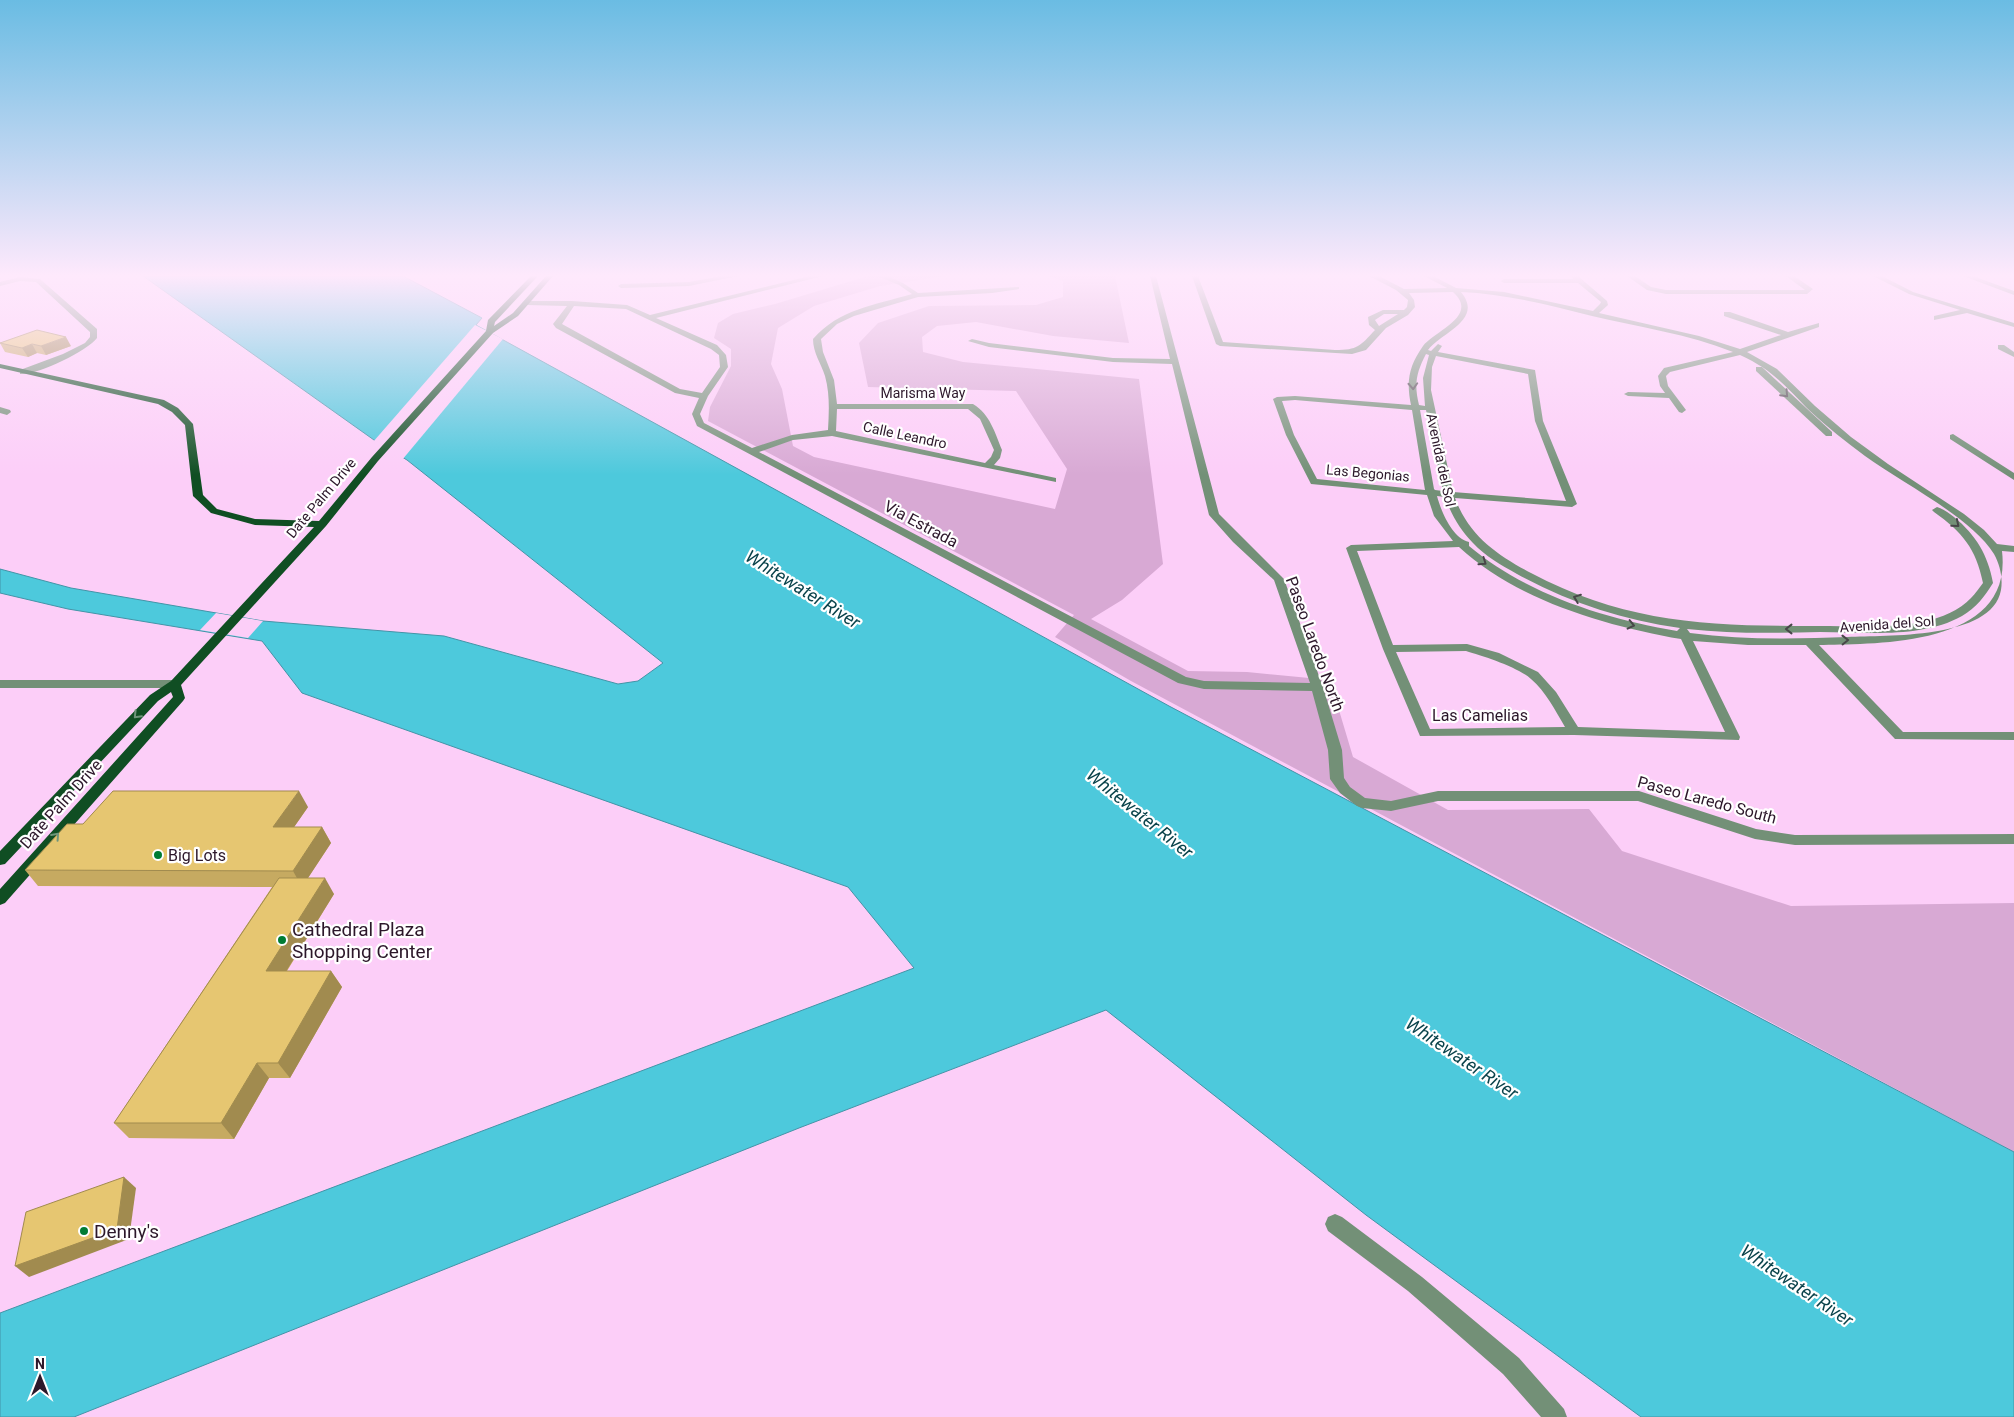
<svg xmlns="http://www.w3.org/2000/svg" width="2014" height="1417" font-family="Roboto,sans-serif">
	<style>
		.green { fill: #d8a9d4 }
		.water { fill: #4dc9dc; stroke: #4394a7 }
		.pier { fill: #fccef8 }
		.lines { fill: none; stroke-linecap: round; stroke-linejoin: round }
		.minor { fill: #739077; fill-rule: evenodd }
		.major { fill: #104e23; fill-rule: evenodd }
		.wall { fill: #c6aa61 }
		.shaded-wall { fill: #a18b4f }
		.building { fill: #e6c671; stroke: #a18b4f }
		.oneway { stroke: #484749 }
		.oneway2 { stroke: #70957b }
		.poi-dot { fill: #007c34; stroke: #fff; stroke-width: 2 }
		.labels { text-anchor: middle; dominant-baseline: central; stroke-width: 4.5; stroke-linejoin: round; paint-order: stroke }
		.far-street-label { font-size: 14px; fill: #2c172a; stroke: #fff }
		.street-label { font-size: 16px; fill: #2c172a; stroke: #fff }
		.poi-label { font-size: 16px; fill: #2c172a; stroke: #fff; text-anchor: start }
		.water-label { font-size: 18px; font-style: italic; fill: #0a434b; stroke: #fff }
		.near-poi-label { font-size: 19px; fill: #2c172a; stroke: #fff; text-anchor: start }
	</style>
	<rect width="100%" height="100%" fill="#fccef8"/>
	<polygon class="green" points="868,276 945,276 880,286 814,306 778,328 771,364 782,389 793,446 814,457 1055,509 1067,469 1016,391 868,387 859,343 878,323 929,306 1036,305 1063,297 1063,281 1048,276 1115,276 1129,343 1053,336 976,322 937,326 922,337 923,352 963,362 1139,379 1163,564 1122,600 1091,619 1188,671 1247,672 1330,680 1353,757 1448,810 1589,809 1622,851 1791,906 2014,903 2014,1152 1131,681 1055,637 1074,615 708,421 710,407 731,366 731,349 714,338 718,323 733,314 775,304"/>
	<polygon class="water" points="143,276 403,276 482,318 476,325 1169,706 2014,1152 2014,1417 1641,1417 1366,1215 1106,1010 799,1128 74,1417 0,1417 0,1313 914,968 848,887 302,693 262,641 68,609 0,593 0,569 71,588 263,621 444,636 618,684 638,681 663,663 407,460 374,440"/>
	<g class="pier">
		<polygon points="475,325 503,339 402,460 373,442"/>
		<polygon points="216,613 263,621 248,638 200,630"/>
	</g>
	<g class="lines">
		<g class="minor">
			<polygon points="722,276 738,276 689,286 621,288 618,286 621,284 689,282"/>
			<path d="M810,276H823L656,318L717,345L726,355L728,367L708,396L700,414L704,423L752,448L792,435L828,430C829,412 830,394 825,376C821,363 813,353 813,339C839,309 875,305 912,294L899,285L877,276H887L903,283L918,293L1019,287V289L992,293L918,297L854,316L837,324L821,339L823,352L834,380L837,404H973C990,414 995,433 1002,450L1000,458L994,465L1056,478V482L832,436L793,440L759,452L1186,677L1204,681L1310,683L1274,580L1233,542L1209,515L1172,364L1113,362L989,347L968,341L972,339L989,343L1113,358L1170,359L1150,276H1156L1219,514L1284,579L1323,687L1342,750L1344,778L1350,787L1365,798L1391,801L1438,791H1639L1756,829L1795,835L2014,834V844L1795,845L1755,839L1638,801H1438L1391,811L1362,808L1357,806L1340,793L1330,779L1328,750L1312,691L1204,689L1178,683L697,426L692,414L699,398L675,393L556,328L553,324L567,306L527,305L523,303L527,301H572L627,305L650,315ZM574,306L626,309L711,349L719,355L720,367L702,393L680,389L562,324ZM837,409H968L980,419L994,450L991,457L985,463L836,431Z"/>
			<path d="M1192,276H1198L1223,342L1335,350C1358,350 1360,346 1375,330L1369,325L1368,317L1383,310H1404L1407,307L1408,300L1396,290L1369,276H1379L1404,289L1447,288L1424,276H1433L1456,288L1504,292L1593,311L1600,304L1601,302L1578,283H1504L1501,281L1504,279H1573L1572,276H1578L1607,301L1608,305L1599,313L1699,336L1740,349L1781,335L1724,316V312H1730L1788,332L1819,323V327L1747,352L1777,369L1815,406L1851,437L1888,464L1964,514L1984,530L1997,544L2014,546V552L2002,551C2014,650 1868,643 1819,645L1903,732H2014V740L1895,739L1806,645H1748L1693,641L1740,737L1739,740L1574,735L1420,736L1383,649L1346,548L1351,545L1453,541L1434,516L1427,495L1311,484L1286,435L1273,399L1277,397L1295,396L1411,405C1406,381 1409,366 1423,346C1434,331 1480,316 1453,292L1409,293L1414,300L1415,307L1408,315L1386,328L1366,350L1352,354L1220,346L1216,344ZM1461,292C1506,294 1549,305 1592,316C1639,327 1688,334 1733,352L1664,368L1658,376L1660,386L1665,393L1628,392L1624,394L1628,396L1669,398L1679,412L1682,413L1686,410L1668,386L1666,376L1670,372L1740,355C1773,370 1785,386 1810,411C1827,427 1846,442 1865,456C1902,483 1971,517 1994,554C2000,565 2003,578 2001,590C1992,640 1885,635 1848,637C1795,639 1743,640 1690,633L1687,629C1732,634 1776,633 1820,632C1865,632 1921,639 1962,616C1976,608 1985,596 1993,583C1988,555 1976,535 1954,517C1949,513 1943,509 1937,507L1932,510L1934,512C1962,532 1976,548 1983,583C1979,588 1975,594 1971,598C1935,635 1858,625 1811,626C1708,626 1625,623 1531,573C1497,555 1469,536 1455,498L1572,507L1577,504L1543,421L1535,370L1438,352L1442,346L1438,344L1431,351L1428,350C1442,332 1484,320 1461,292ZM1384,314H1398L1379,326L1375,320ZM1426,354L1429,355L1423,378L1425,406L1419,405C1414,385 1416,373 1426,354ZM1436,356L1528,374L1535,421L1566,501L1453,492L1431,390L1432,367ZM1295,400L1412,410L1425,490L1317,479L1294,435L1282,401ZM1420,410H1426L1443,491L1435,490L1434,489ZM1437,496L1445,497C1451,514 1460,530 1473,543C1485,556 1501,565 1517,574C1568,602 1622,620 1680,628L1677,631C1605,619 1526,594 1469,546V542C1452,538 1441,511 1437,496ZM1459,547C1516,600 1606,626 1681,639L1725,732L1578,727L1556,692L1538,672L1499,653L1467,644L1393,645L1357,551ZM1466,651C1483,656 1518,667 1531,679C1546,692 1555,710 1565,727L1430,729L1396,652Z"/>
			<polygon points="1627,276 1635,276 1651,287 1666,290 1805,290 1786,276 1794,276 1813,289 1807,294 1666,294 1647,290"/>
			<polygon points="1873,276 1882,276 1913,292 2014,323 2014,327 1967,313 1934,320 1934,316 1960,310 1909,294"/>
			<polygon points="1963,276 1973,276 2014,291 2014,295"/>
			<path d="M20,277L40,279L97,329V338C87,351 36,376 20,374V370L63,354L85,343L90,337V332L36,282L20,281L0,286V282Z"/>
			<polygon points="1998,345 2004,345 2014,352 2014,357 1998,349"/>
			<polygon points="1756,367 1762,367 1832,432 1832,436 1826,436 1756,371"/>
			<polygon points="0,407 10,410 11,412 7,415 0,413"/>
			<polygon points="1953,434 2014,473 2014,480 1950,439 1950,435"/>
			<polygon points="0,680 175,680 181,684 175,688 0,688"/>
			<polygon points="1335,1214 1342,1217 1422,1277 1519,1358 1564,1409 1567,1417 1541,1417 1503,1374 1408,1291 1328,1231 1325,1224 1328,1217"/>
		</g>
		<polygon class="major" points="531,276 538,276 495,322 494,326 513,313 546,276 553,276 518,316 493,333 378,461 326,526 181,685 185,698 183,701 5,903 0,905 0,889 173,697 171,692 158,701 5,864 0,865 0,851 150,695 171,681 314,527 255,525 211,513 193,496 185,425 172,412 158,404 0,368 0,364 164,400 178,408 193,424 203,495 217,509 255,519 319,521 372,457 486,331 488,320"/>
	</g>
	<g class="wall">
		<polygon points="0,343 71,346 46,355 37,353 28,357 5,352"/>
		<polygon points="308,807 294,827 322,827 331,843 308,878 334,894 287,971 331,971 342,987 290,1078 269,1078 234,1139 129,1138 114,1123 272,887 38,886 25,870 83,824"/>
	</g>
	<g class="shaded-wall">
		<polygon points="66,337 71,346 46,355 41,346"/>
		<polygon points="32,344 37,353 28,357 22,348"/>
		<polygon points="299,791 308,807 283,843 273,827"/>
		<polygon points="322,827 331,843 302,887 293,871"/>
		<polygon points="325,878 334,894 277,986 266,971"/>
		<polygon points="331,971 342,987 290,1078 278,1063"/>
		<polygon points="257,1063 269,1078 234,1139 221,1123"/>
		<polygon points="124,1177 136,1188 129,1239 29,1277 15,1266"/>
	</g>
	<g class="building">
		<polygon points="37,330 66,337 41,346 32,344 22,348 0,343"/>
		<polygon points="113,791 299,791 273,827 322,827 293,871 25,870 67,824 83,824"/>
		<polygon points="279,878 325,878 266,971 331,971 278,1063 257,1063 221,1123 114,1123"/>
		<polygon points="124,1177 117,1229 15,1266 26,1212"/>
	</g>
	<defs><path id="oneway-chevron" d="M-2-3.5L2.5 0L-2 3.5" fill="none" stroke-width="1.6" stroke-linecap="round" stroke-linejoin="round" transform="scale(1.25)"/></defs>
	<g class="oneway">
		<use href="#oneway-chevron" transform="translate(1413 386) rotate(87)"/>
		<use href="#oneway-chevron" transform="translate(1785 394) rotate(47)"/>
		<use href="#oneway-chevron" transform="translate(1956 524) rotate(40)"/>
		<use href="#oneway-chevron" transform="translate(1483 562) rotate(35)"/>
		<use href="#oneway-chevron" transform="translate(1577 598) rotate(-159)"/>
		<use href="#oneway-chevron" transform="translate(1631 625) rotate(13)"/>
		<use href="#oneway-chevron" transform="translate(1789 629) rotate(180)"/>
		<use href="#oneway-chevron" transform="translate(1845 640) rotate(-1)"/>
	</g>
	<g class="oneway2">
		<use href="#oneway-chevron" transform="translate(137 715) rotate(134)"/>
		<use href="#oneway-chevron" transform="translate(56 836) rotate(-48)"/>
	</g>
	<linearGradient id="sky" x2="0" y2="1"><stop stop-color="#6abce3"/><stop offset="0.58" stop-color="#fee9fc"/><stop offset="1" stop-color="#fee9fc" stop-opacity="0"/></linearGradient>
	<rect width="2014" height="475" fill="url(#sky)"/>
	<g class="poi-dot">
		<circle cx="158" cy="855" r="5"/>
		<circle cx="282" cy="940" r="5"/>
		<circle cx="84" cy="1231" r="5"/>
	</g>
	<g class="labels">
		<g class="far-street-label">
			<text x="923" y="393">Marisma Way</text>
			<text transform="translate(905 435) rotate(12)">Calle Leandro</text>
			<text transform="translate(1441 460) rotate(78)">Avenida del Sol</text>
			<text transform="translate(1368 473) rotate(5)">Las Begonias</text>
			<text transform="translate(321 498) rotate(-50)">Date Palm Drive</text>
			<text transform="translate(1887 624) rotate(-4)">Avenida del Sol</text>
		</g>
		<g class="street-label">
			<text transform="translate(921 524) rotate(28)">Via Estrada</text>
			<text transform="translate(1315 644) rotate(70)">Paseo Laredo North</text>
			<text x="1480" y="715">Las Camelias</text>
			<text transform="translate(1707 800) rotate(15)">Paseo Laredo South</text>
			<text transform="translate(61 804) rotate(-48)">Date Palm Drive</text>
		</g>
		<g class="poi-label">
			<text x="168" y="855">Big Lots</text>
		</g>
		<g class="water-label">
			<text transform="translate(803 589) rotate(32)">Whitewater River</text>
			<text transform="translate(1140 813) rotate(39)">Whitewater River</text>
			<text transform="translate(1462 1058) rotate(34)">Whitewater River</text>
			<text transform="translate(1797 1285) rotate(34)">Whitewater River</text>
		</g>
		<g class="near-poi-label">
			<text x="292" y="929">Cathedral Plaza<tspan x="292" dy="22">Shopping Center</tspan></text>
			<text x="94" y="1231">Denny's</text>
		</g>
	</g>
	<g transform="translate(40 1377)" stroke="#ffffff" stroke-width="4" paint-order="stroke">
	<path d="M0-4L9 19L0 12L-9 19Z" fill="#2c172a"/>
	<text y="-8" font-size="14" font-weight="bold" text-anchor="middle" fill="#2c172a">N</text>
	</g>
</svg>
